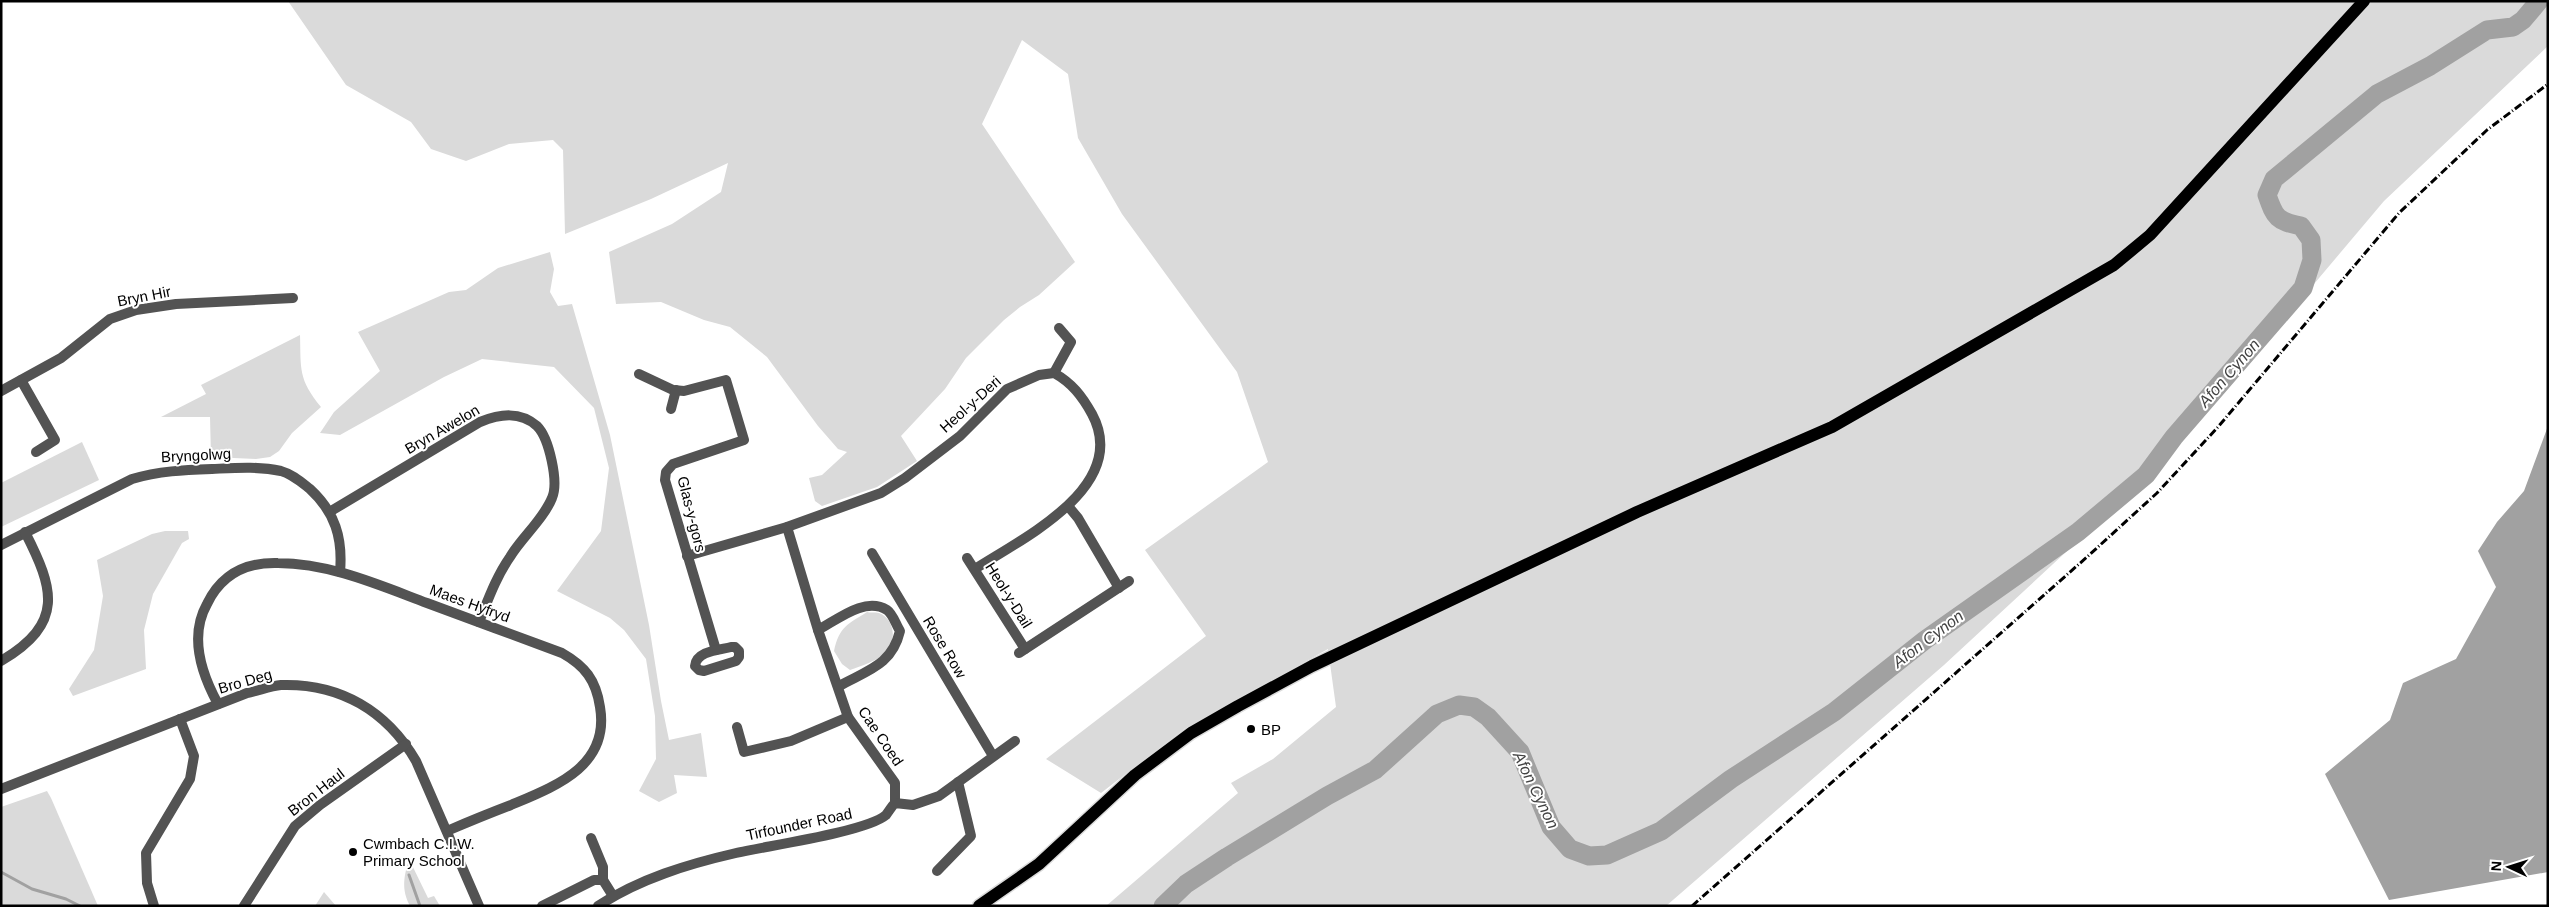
<svg xmlns="http://www.w3.org/2000/svg" width="2549" height="907" font-family="Helvetica,sans-serif">
	<style>
		.green { fill: #dadada }
		.water { fill: #a1a1a1 }
		.lines { fill: none; stroke-linecap: round; stroke-linejoin: round }
		.stream { stroke: #a1a1a1; stroke-width: 3 }
		.river { stroke: #a1a1a1; stroke-width: 19 }
		.primary-casing { stroke: #dbdbdb; stroke-width: 15 }
		.street { stroke: #535353; stroke-width: 10 }
		.primary { stroke: #000; stroke-width: 12 }
		.rail { stroke: #000; stroke-width: 3; stroke-dasharray: 8 2.5 1 2.5; stroke-linecap: butt }
		.poi-dot { fill: #000; stroke: #fff; stroke-width: 2 }
		.labels { text-anchor: middle; dominant-baseline: central; stroke-width: 4; stroke-linejoin: round; paint-order: stroke }
		.street-label { font-size: 15px; fill: #000; stroke: #fff }
		.poi-label { font-size: 15px; fill: #000; stroke: #fff; text-anchor: start }
		.water-label { font-size: 16px; font-style: italic; fill: #424242; stroke: #fff }
	</style>
	<rect width="100%" height="100%" fill="#fff"/>
	<g class="green">
		<polygon points="288,1 2548,1 2548,46 2384,201 2179,444 2147,477 1944,665 1666,906 1106,906 1238,793 1231,783 1273,759 1336,707 1328,649 1184,729 1101,793 1046,759 1206,636 1145,550 1268,462 1237,372 1122,214 1078,138 1068,74 1022,40 982,124 1075,262 1039,295 1020,307 1004,320 966,358 945,389 901,436 917,461 877,487 822,506 815,501 809,478 822,475 847,452 838,449 818,426 767,357 730,327 704,320 661,302 616,304 609,252 672,224 721,192 728,163 651,199 565,234 563,150 553,140 509,144 466,161 431,149 411,122 346,85"/>
		<polygon points="550,252 554,269 550,292 558,306 572,304 610,435 649,625 661,701 669,740 701,733 707,777 674,775 677,793 659,802 639,791 656,759 655,716 646,659 624,630 610,618 557,591 601,531 609,468 594,408 554,367 482,359 444,377 340,435 320,433 334,412 380,371 358,332 449,292 466,290 498,268"/>
		<path d="M300,335C301,369 298,379 321,407L292,433L279,451L270,457L256,459L211,457L210,417H161L206,394L201,385Z"/>
		<polygon points="82,442 99,480 1,527 1,483"/>
		<polygon points="165,531 188,531 189,539 182,543 153,594 144,630 146,669 73,696 69,689 94,650 103,596 97,560 152,534"/>
		<path d="M867,612C870,613 875,612 879,613C895,619 897,642 886,653C877,661 861,666 850,670L842,664L834,651C839,627 848,624 867,612Z"/>
		<polygon points="47,791 51,798 98,906 1,906 1,807"/>
		<path d="M409,859L428,898L434,896L440,906H410C401,889 404,876 409,859Z"/>
		<polygon points="324,892 336,906 315,906"/>
	</g>
	<polygon class="water" points="2548,426 2548,872 2389,900 2325,774 2390,720 2403,683 2456,659 2496,587 2478,551 2497,522 2524,491"/>
	<g class="lines">
		<g class="stream">
			<polyline points="1,872 32,889 66,899 80,906"/>
			<polyline points="409,875 420,906"/>
		</g>
		<path class="river" d="M1163,906L1186,884L1227,857L1327,796L1375,770L1437,714L1459,705L1474,707L1488,717L1520,752L1551,827L1570,849L1589,856L1607,855L1661,831L1731,779L1834,712L1925,640L2078,532L2146,475L2174,437L2303,288L2312,260L2311,240L2301,226C2277,221 2275,218 2267,195L2274,179L2377,94L2430,66L2487,30L2513,27L2523,20L2539,1"/>
		<g class="primary-casing">
			<polyline id="primary" points="979,906 1039,864 1135,775 1191,733 1238,706 1312,666 1637,512 1832,427 2114,265 2150,235 2364,1"/>
		</g>
		<g class="street">
			<polyline points="1054,373 1071,342 1059,328"/>
			<polyline points="639,374 673,390 684,391 726,380 744,440 673,464 666,472 665,480 716,650"/>
			<polyline points="21,380 55,440 36,452"/>
			<polyline points="1,391 61,358 110,319 136,310 176,304 293,298"/>
			<polyline points="671,409 676,390"/>
			<polyline points="1068,506 1078,518 1119,588"/>
			<path d="M331,511L480,422C500,414 520,411 537,426C549,438 559,482 552,498C543,520 522,537 510,557C496,577 488,600 479,622"/>
			<polyline points="787,527 818,630 848,717 895,783 895,803"/>
			<path d="M1,545L132,479C159,471 184,470 212,469C234,468 258,466 281,471C292,474 301,482 310,489C335,512 343,538 340,572"/>
			<polyline points="872,553 993,756"/>
			<path d="M687,556L787,527L881,493L905,478L960,436L1007,389L1039,375L1054,373C1072,383 1082,396 1092,414C1131,486 1023,538 975,569"/>
			<polyline points="967,558 1025,649"/>
			<path d="M818,630C837,620 865,596 887,610C893,614 896,625 900,631C892,665 868,670 839,686"/>
			<path d="M731,647H735L739,651V657L736,661L704,671L699,670L695,666C696,651 719,650 731,647Z"/>
			<polyline points="1019,653 1129,581"/>
			<path d="M1,661C65,623 54,589 25,532"/>
			<path d="M218,704C201,673 189,636 207,604C221,575 245,562 278,563C329,563 379,585 427,603C472,620 517,636 562,653C585,666 596,680 600,707C610,766 556,786 511,805C490,813 468,822 447,831"/>
			<polyline points="737,727 744,752 791,741 848,717"/>
			<path d="M1,789L247,693C258,691 270,686 281,685C340,683 387,711 416,761L479,906"/>
			<polyline points="591,838 603,867 603,880 613,896"/>
			<polyline points="937,871 971,836 958,782"/>
			<polyline points="154,906 147,883 146,853 190,779 194,756 180,719"/>
			<polyline points="244,906 295,826 320,805 406,744"/>
			<polyline points="542,906 594,880 603,880"/>
			<path d="M598,906C639,879 688,864 736,853C766,846 866,832 886,815C889,811 892,806 895,803L913,805L939,796L1015,741"/>
		</g>
		<use href="#primary" class="primary"/>
		<polyline class="rail" points="1692,906 2087,557 2157,493 2218,427 2399,213 2487,130 2548,84"/>
	</g>
	<g class="poi-dot">
		<circle cx="1251" cy="729" r="5"/>
		<circle cx="353" cy="852" r="5"/>
	</g>
	<g class="labels">
		<g class="street-label">
			<text transform="translate(144 296) rotate(-11)">Bryn Hir</text>
			<text transform="translate(970 404) rotate(-42)">Heol-y-Deri</text>
			<text transform="translate(442 429) rotate(-30)">Bryn Awelon</text>
			<text transform="translate(196 455) rotate(-3)">Bryngolwg</text>
			<text transform="translate(692 514) rotate(76)">Glas-y-gors</text>
			<text transform="translate(1009 595) rotate(58)">Heol-y-Dail</text>
			<text transform="translate(470 603) rotate(20)">Maes Hyfryd</text>
			<text transform="translate(945 647) rotate(59)">Rose Row</text>
			<text transform="translate(245 681) rotate(-16)">Bro Deg</text>
			<text transform="translate(881 736) rotate(56)">Cae Coed</text>
			<text transform="translate(316 792) rotate(-38)">Bron Haul</text>
			<text transform="translate(799 824) rotate(-12)">Tirfounder Road</text>
		</g>
		<g class="poi-label">
			<text x="1261" y="729">BP</text>
			<text x="363" y="843">Cwmbach C.I.W.<tspan x="363" dy="17">Primary School</tspan></text>
		</g>
		<g class="water-label">
			<text transform="translate(2229 373) rotate(-49)">Afon Cynon</text>
			<text transform="translate(1928 639) rotate(-37)">Afon Cynon</text>
			<text transform="translate(1536 790) rotate(64)">Afon Cynon</text>
		</g>
	</g>
	<rect width="2549" height="907" fill="none" stroke="#000000" stroke-width="5"/>
	<g transform="translate(2509 867) rotate(274)" stroke="#ffffff" stroke-width="4" paint-order="stroke">
	<path d="M0-4L9 19L0 12L-9 19Z" fill="#000000"/>
	<text y="-8" font-size="14" font-weight="bold" text-anchor="middle" fill="#000000">N</text>
	</g>
</svg>
